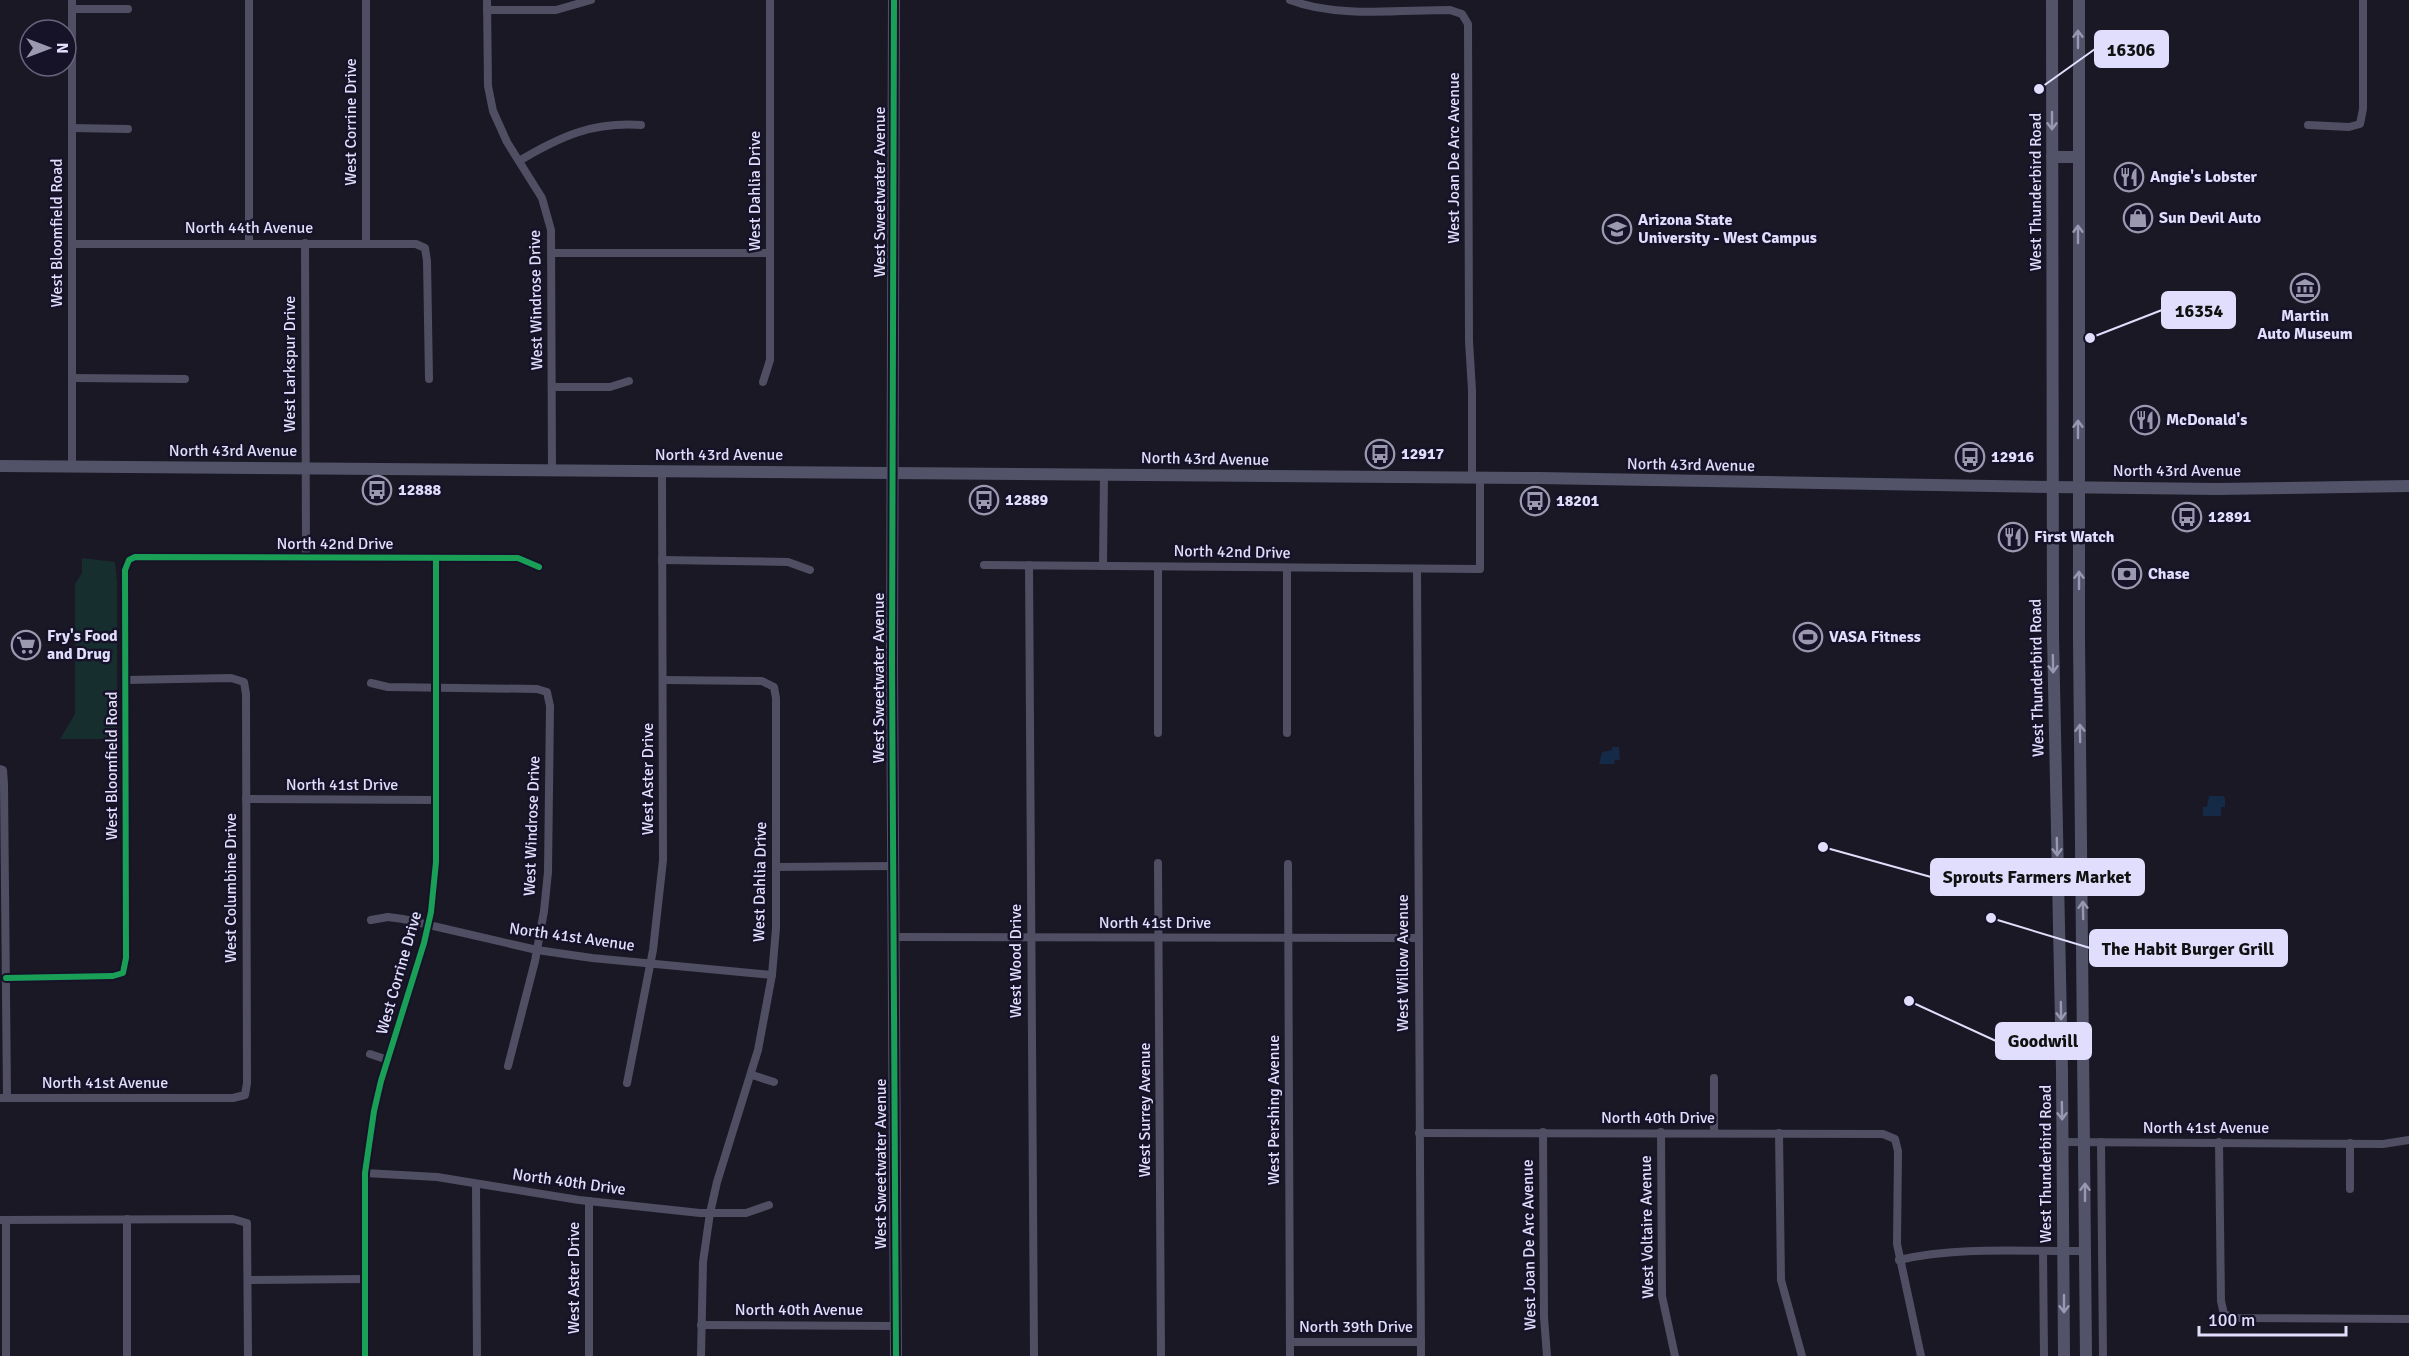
<svg xmlns="http://www.w3.org/2000/svg" width="2409" height="1356" font-family="Signika,sans-serif">
	<style>
		.green { fill: #172e2e }
		.water { fill: #152a47 }
		.lines { fill: none; stroke-linecap: round; stroke-linejoin: round }
		.street { stroke: #4f4e63; stroke-width: 8 }
		.secondary { stroke: #525369; stroke-width: 12 }
		.cycleway-casing { stroke: #161329; stroke-width: 10 }
		.cycleway { stroke: #1a9f57; stroke-width: 6 }
		.oneway { stroke: #9998b2 }
		.labels { text-anchor: middle; dominant-baseline: central; stroke-width: 5; stroke-linejoin: round; paint-order: stroke }
		.street-label { font-size: 16px; fill: #e0defc; stroke: #161329 }
		.poi-label { font-size: 16px; font-weight: bold; fill: #e0defc; stroke: #161329; text-anchor: start }
		.leader { fill: none; stroke: #e0defc; stroke-width: 2 }
		.callout-dot { fill: #e0defc; stroke: #161329; stroke-width: 2 }
		.callout { fill: #e0defc; stroke: #e0defc; stroke-width: 2 }
		.callout-label { font-size: 18px; text-anchor: middle; font-weight: bold; fill: #111 }
	</style>
	<rect width="100%" height="100%" fill="#1a1824"/>
	<polygon class="green" points="82,558 115,562 117,581 117,739 60,739 75,714 75,584 82,573"/>
	<g class="water">
		<polygon points="1612,747 1619,747 1620,760 1615,760 1614,764 1599,764 1602,752 1612,750"/>
		<polygon points="2209,796 2223,796 2225,798 2225,807 2221,807 2221,816 2203,816 2203,807 2207,807"/>
	</g>
	<g class="lines">
		<g class="street">
			<polyline points="72,0 72,466"/>
			<polyline points="366,0 366,243"/>
			<polyline points="487,0 488,86 493,111 507,142 542,198 551,230 552,471"/>
			<path d="M1290,0C1337,18 1400,10 1450,10L1462,14L1468,24L1469,341L1472,390V478"/>
			<polyline points="72,9 128,9"/>
			<polyline points="487,10 556,10 591,0"/>
			<polyline points="2308,125 2349,127 2360,124 2363,109 2363,0"/>
			<polyline points="72,128 128,129"/>
			<path d="M519,161C561,136 592,122 641,125"/>
			<polyline points="249,243 249,0"/>
			<polyline points="305,243 306,556"/>
			<polyline points="72,244 416,244 425,248 427,261 429,379"/>
			<polyline points="553,253 770,253"/>
			<polyline points="72,378 185,379"/>
			<polyline points="763,382 770,360 770,0"/>
			<polyline points="552,387 610,387 629,381"/>
			<polyline points="662,560 788,562 810,570"/>
			<polyline points="984,565 1480,569 1480,478"/>
			<polyline points="1029,565 1034,1356"/>
			<polyline points="1103,566 1104,475"/>
			<polyline points="1158,567 1158,733"/>
			<polyline points="1417,569 1421,1356"/>
			<polyline points="663,680 762,681 774,687 776,698 776,928 772,975 758,1050 717,1182 710,1213 703,1262 701,1356"/>
			<polyline points="371,683 388,687 537,689 547,692 550,706 548,872 544,911 535,961 508,1066"/>
			<polyline points="1287,733 1287,568"/>
			<polyline points="0,769 3,770 4,784 7,1098"/>
			<polyline points="246,799 437,800"/>
			<polyline points="1158,863 1161,1356"/>
			<polyline points="1288,864 1290,1356"/>
			<polyline points="776,867 893,866"/>
			<polyline points="371,920 388,917 403,919 537,950 592,958 772,975"/>
			<polyline points="893,937 1417,938"/>
			<polyline points="6,978 113,976 123,973 126,958 125,570 129,560 135,557 518,558 539,567"/>
			<polyline points="370,1054 388,1060"/>
			<polyline points="752,1075 774,1082"/>
			<polyline points="1714,1078 1714,1133"/>
			<polyline points="627,1083 653,950 663,860 662,472"/>
			<polyline points="0,1098 233,1098 245,1095 247,1083 246,694 244,682 231,678 125,680"/>
			<polyline points="1543,1132 1544,1317 1547,1356"/>
			<polyline points="1661,1132 1662,1296 1675,1356"/>
			<polyline points="1419,1133 1883,1134 1895,1139 1898,1151 1897,1244 1921,1356"/>
			<polyline points="1779,1133 1781,1280 1802,1356"/>
			<polyline points="2062,1142 2383,1144 2409,1140"/>
			<polyline points="2101,1142 2103,1356"/>
			<polyline points="2219,1142 2221,1301 2224,1314 2236,1318 2409,1319"/>
			<polyline points="365,1173 437,1177 579,1200 700,1213 746,1213 769,1205"/>
			<polyline points="476,1184 477,1356"/>
			<polyline points="2350,1189 2350,1143"/>
			<polyline points="589,1201 589,1356"/>
			<polyline points="127,1219 127,1356"/>
			<polyline points="0,1220 233,1219 247,1223 248,1356"/>
			<polyline points="6,1220 6,1356"/>
			<polyline points="2043,1251 2044,1356"/>
			<path d="M1899,1260C1960,1246 2024,1252 2086,1251"/>
			<polyline points="248,1280 365,1279"/>
			<polyline points="701,1325 896,1326"/>
			<polyline points="1290,1342 1421,1342"/>
			<polyline points="365,1356 365,1173 374,1111 381,1081 424,943 431,912 436,862 436,558"/>
		</g>
		<g class="secondary">
			<polyline points="894,0 892,663 896,1356"/>
			<polyline points="2052,0 2053,637 2062,1072 2064,1356"/>
			<polyline points="2079,0 2079,639 2086,1356"/>
			<polyline points="2052,157 2078,157"/>
			<polyline points="0,466 1539,478 2052,487 2216,489 2409,486"/>
		</g>
		<g class="cycleway-casing">
			<g id="cycleway">
				<polyline points="894,0 892,663 896,1356"/>
				<polyline points="6,978 113,976 123,973 126,958 125,570 129,560 135,557 518,558 539,567"/>
				<polyline points="365,1356 365,1173 374,1111 381,1081 424,943 431,912 436,862 436,558"/>
			</g>
		</g>
		<use href="#cycleway" class="cycleway"/>
	</g>
	<defs><path id="oneway-shaft" d="M-6 0H5M1.5-3L5.5 0L1.5 3" fill="none" stroke-width="1.6" stroke-linecap="round" stroke-linejoin="round" transform="scale(1.5)"/></defs>
	<g class="oneway">
		<use href="#oneway-shaft" transform="translate(2078 39) rotate(-90)"/>
		<use href="#oneway-shaft" transform="translate(2052 121) rotate(90)"/>
		<use href="#oneway-shaft" transform="translate(2078 234) rotate(-90)"/>
		<use href="#oneway-shaft" transform="translate(2078 429) rotate(-90)"/>
		<use href="#oneway-shaft" transform="translate(2079 580) rotate(-90)"/>
		<use href="#oneway-shaft" transform="translate(2053 664) rotate(89)"/>
		<use href="#oneway-shaft" transform="translate(2080 733) rotate(-91)"/>
		<use href="#oneway-shaft" transform="translate(2057 847) rotate(89)"/>
		<use href="#oneway-shaft" transform="translate(2083 910) rotate(-91)"/>
		<use href="#oneway-shaft" transform="translate(2061 1011) rotate(89)"/>
		<use href="#oneway-shaft" transform="translate(2062 1111) rotate(89)"/>
		<use href="#oneway-shaft" transform="translate(2085 1192) rotate(-90)"/>
		<use href="#oneway-shaft" transform="translate(2064 1304) rotate(90)"/>
	</g>
	<defs>
		<g id="restaurant-ring" transform="scale(1.5)"><circle r="9.5" fill="#161329" stroke="#9b99b0" stroke-width="1.5"/><path d="M-5-6h1v4h1v-4h1v4h1v-4h1v5L-1.5 .5V6h-2V.5L-5-1ZM5-6V6H3V1.5H1.5Q1.5-4 5-6Z" fill="#9b99b0"/></g>
		<g id="shop-ring" transform="scale(1.5)"><circle r="9.5" fill="#161329" stroke="#9b99b0" stroke-width="1.5"/><path d="M-5-2.5h2.3a2.7 3.5 0 0 1 5.4 0H5L5.5 6h-11ZM-1.5-2.5h3a1.5 2.3 0 0 0-3 0Z" fill="#9b99b0"/></g>
		<g id="university-ring" transform="scale(1.5)"><circle r="9.5" fill="#161329" stroke="#9b99b0" stroke-width="1.5"/><path d="M0-5L7-2L0 1L-7-2ZM-4 1L0 2.5L4 1V4Q0 6-4 4Z" fill="#9b99b0"/></g>
		<g id="museum-ring" transform="scale(1.5)"><circle r="9.5" fill="#161329" stroke="#9b99b0" stroke-width="1.5"/><path d="M0-6L6-3V-2H-6V-3ZM-5-1h2V3h-2ZM-1-1h2V3h-2ZM3-1h2V3H3ZM-6 4H6V6H-6Z" fill="#9b99b0"/></g>
		<g id="bus-ring" transform="scale(1.5)"><circle r="9.5" fill="#161329" stroke="#9b99b0" stroke-width="1.5"/><path d="M-5-6H5V4H4V6H2V4H-2V6H-4V4H-5ZM-3.5-4V0h7V-4ZM-3.5 1.2v1.5H-2V1.2ZM2 1.2v1.5H3.5V1.2Z" fill="#9b99b0"/></g>
		<g id="bank-ring" transform="scale(1.5)"><circle r="9.5" fill="#161329" stroke="#9b99b0" stroke-width="1.5"/><path d="M-6-4H6V4H-6ZM0-2.3a2.3 2.3 0 1 0 0 4.6a2.3 2.3 0 1 0 0-4.6Z" fill="#9b99b0"/></g>
		<g id="stadium-ring" transform="scale(1.5)"><circle r="9.5" fill="#161329" stroke="#9b99b0" stroke-width="1.5"/><path d="M0-5a6.5 5 0 1 0 0 10a6.5 5 0 1 0 0-10ZM-3.5-1.8h7v3.6h-7Z" fill="#9b99b0"/></g>
		<g id="supermarket-ring" transform="scale(1.5)"><circle r="9.5" fill="#161329" stroke="#9b99b0" stroke-width="1.5"/><path d="M-6-5.5h2.5l.6 2H6L4.5 2H-2.5L-4.4-4H-6ZM-1.5 3.2a1.3 1.3 0 1 0 .1 0ZM3 3.2a1.3 1.3 0 1 0 .1 0Z" fill="#9b99b0"/></g>
	</defs>
	<g fill-rule="evenodd">
		<use href="#restaurant-ring" x="2129" y="177"/>
		<use href="#shop-ring" x="2138" y="218"/>
		<use href="#university-ring" x="1617" y="229"/>
		<use href="#museum-ring" x="2305" y="288"/>
		<use href="#restaurant-ring" x="2145" y="420"/>
		<use href="#bus-ring" x="1380" y="454"/>
		<use href="#bus-ring" x="1970" y="457"/>
		<use href="#bus-ring" x="377" y="490"/>
		<use href="#bus-ring" x="984" y="500"/>
		<use href="#bus-ring" x="1535" y="501"/>
		<use href="#bus-ring" x="2187" y="517"/>
		<use href="#restaurant-ring" x="2013" y="537"/>
		<use href="#bank-ring" x="2127" y="574"/>
		<use href="#stadium-ring" x="1808" y="637"/>
		<use href="#supermarket-ring" x="26" y="645"/>
	</g>
	<g class="labels">
		<g class="street-label">
			<text transform="translate(351 122) rotate(-90)">West Corrine Drive</text>
			<text transform="translate(1454 158) rotate(-90)">West Joan De Arc Avenue</text>
			<text transform="translate(755 191) rotate(-90)">West Dahlia Drive</text>
			<text transform="translate(880 192) rotate(-90)">West Sweetwater Avenue</text>
			<text transform="translate(2036 192) rotate(-90)">West Thunderbird Road</text>
			<text x="249" y="228">North 44th Avenue</text>
			<text transform="translate(57 233) rotate(-90)">West Bloomfield Road</text>
			<text transform="translate(536 300) rotate(-91)">West Windrose Drive</text>
			<text transform="translate(290 364) rotate(-90)">West Larkspur Drive</text>
			<text x="233" y="451">North 43rd Avenue</text>
			<text x="719" y="455">North 43rd Avenue</text>
			<text transform="translate(1205 459) rotate(1)">North 43rd Avenue</text>
			<text transform="translate(1691 465) rotate(1)">North 43rd Avenue</text>
			<text x="2177" y="471">North 43rd Avenue</text>
			<text x="335" y="544">North 42nd Drive</text>
			<text transform="translate(1232 552) rotate(1)">North 42nd Drive</text>
			<text transform="translate(879 678) rotate(-90)">West Sweetwater Avenue</text>
			<text transform="translate(2037 678) rotate(-91)">West Thunderbird Road</text>
			<text transform="translate(112 766) rotate(-90)">West Bloomfield Road</text>
			<text transform="translate(648 779) rotate(-90)">West Aster Drive</text>
			<text x="342" y="785">North 41st Drive</text>
			<text transform="translate(532 826) rotate(-88)">West Windrose Drive</text>
			<text transform="translate(760 882) rotate(-89)">West Dahlia Drive</text>
			<text transform="translate(231 888) rotate(-90)">West Columbine Drive</text>
			<text x="1155" y="923">North 41st Drive</text>
			<text transform="translate(572 937) rotate(8)">North 41st Avenue</text>
			<text transform="translate(1016 961) rotate(-90)">West Wood Drive</text>
			<text transform="translate(1403 963) rotate(-90)">West Willow Avenue</text>
			<text transform="translate(399 973) rotate(-74)">West Corrine Drive</text>
			<text x="105" y="1083">North 41st Avenue</text>
			<text transform="translate(1145 1110) rotate(-90)">West Surrey Avenue</text>
			<text transform="translate(1274 1110) rotate(-90)">West Pershing Avenue</text>
			<text x="1658" y="1118">North 40th Drive</text>
			<text x="2206" y="1128">North 41st Avenue</text>
			<text transform="translate(881 1164) rotate(-90)">West Sweetwater Avenue</text>
			<text transform="translate(2046 1164) rotate(-90)">West Thunderbird Road</text>
			<text transform="translate(569 1182) rotate(8)">North 40th Drive</text>
			<text transform="translate(1647 1227) rotate(-91)">West Voltaire Avenue</text>
			<text transform="translate(1529 1245) rotate(-91)">West Joan De Arc Avenue</text>
			<text transform="translate(574 1278) rotate(-90)">West Aster Drive</text>
			<text x="799" y="1310">North 40th Avenue</text>
			<text x="1356" y="1327">North 39th Drive</text>
		</g>
		<g class="poi-label">
			<text x="2150" y="177">Angie's Lobster</text>
			<text x="2159" y="218">Sun Devil Auto</text>
			<text x="1638" y="220">Arizona State<tspan x="1638" dy="18">University - West Campus</tspan></text>
			<text x="2305" y="316" text-anchor="middle">Martin<tspan x="2305" dy="18">Auto Museum</tspan></text>
			<text x="2166" y="420">McDonald's</text>
			<text x="1401" y="454">12917</text>
			<text x="1991" y="457">12916</text>
			<text x="398" y="490">12888</text>
			<text x="1005" y="500">12889</text>
			<text x="1556" y="501">18201</text>
			<text x="2208" y="517">12891</text>
			<text x="2034" y="537">First Watch</text>
			<text x="2148" y="574">Chase</text>
			<text x="47" y="636">Fry's Food<tspan x="47" dy="18">and Drug</tspan></text>
			<text x="1829" y="637">VASA Fitness</text>
		</g>
	</g>
	<path class="leader" d="M2039 89L2095 49M2090 338L2162 310M1823 847L1931 877M1991 918L2090 948M1909 1001L1996 1041"/>
	<g class="callout-dot">
		<circle cx="2039" cy="89" r="6"/>
		<circle cx="2090" cy="338" r="6"/>
		<circle cx="1823" cy="847" r="6"/>
		<circle cx="1991" cy="918" r="6"/>
		<circle cx="1909" cy="1001" r="6"/>
	</g>
	<g class="callout">
		<rect x="2095" y="31" width="73" height="36" rx="6"/>
		<rect x="2162" y="292" width="73" height="36" rx="6"/>
		<rect x="1931" y="859" width="213" height="36" rx="6"/>
		<rect x="2090" y="930" width="197" height="36" rx="6"/>
		<rect x="1996" y="1023" width="95" height="36" rx="6"/>
	</g>
	<g class="callout-label">
		<text x="2131" y="56">16306</text>
		<text x="2199" y="317">16354</text>
		<text x="2037" y="883">Sprouts Farmers Market</text>
		<text x="2188" y="955">The Habit Burger Grill</text>
		<text x="2043" y="1047">Goodwill</text>
	</g>
	<g transform="translate(48 48) rotate(90)"><circle r="28" fill="#161329" stroke="#67647d" stroke-width="1.5"/>
	<path d="M0-4.5L10 22L0 15L-10 22Z" fill="#9b99b0"/>
	<text y="-9" font-size="16" font-weight="bold" text-anchor="middle" fill="#e0defc">N</text>
	</g>
	<path d="M2199 1326v9h147v-9" fill="none" stroke="#e0defc" stroke-width="3"/>
	<text x="2208" y="1326" font-size="18" fill="#e0defc" stroke="#161329" stroke-width="4.5" paint-order="stroke">100 m</text>
</svg>
